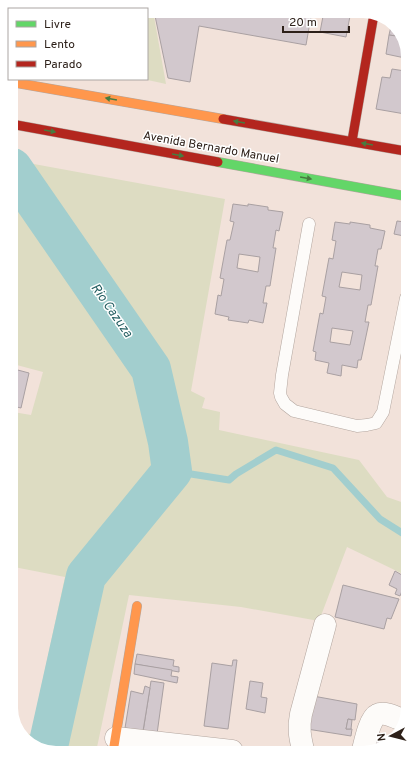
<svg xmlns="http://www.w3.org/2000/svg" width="419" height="764" font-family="Overpass,sans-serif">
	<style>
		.green { fill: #dddcc2 }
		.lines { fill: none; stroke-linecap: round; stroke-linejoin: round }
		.stream { stroke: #a2cece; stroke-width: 7 }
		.river { stroke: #a2cece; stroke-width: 40 }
		.building { fill: #d2c8cd; stroke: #a9a0a2; fill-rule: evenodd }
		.lane-casing { stroke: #b3a69f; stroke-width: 13 }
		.street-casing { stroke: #b3a69f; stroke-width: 23 }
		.fast-casing { stroke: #b3a69f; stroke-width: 10 }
		.slow-casing { stroke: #b3a69f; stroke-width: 10 }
		.jam-casing { stroke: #b3a69f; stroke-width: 10 }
		.lane { stroke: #fdfbf9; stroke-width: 12 }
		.street { stroke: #fdfbf9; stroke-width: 22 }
		.fast { stroke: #63d668; stroke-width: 9 }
		.slow { stroke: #ff974d; stroke-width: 9 }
		.jam { stroke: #b3261e; stroke-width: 9 }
		.oneway { fill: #487b40 }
		.labels { text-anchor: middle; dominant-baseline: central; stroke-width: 3; stroke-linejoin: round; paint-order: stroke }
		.street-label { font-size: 12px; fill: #2d2019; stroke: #fff }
		.water-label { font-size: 13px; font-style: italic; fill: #235e61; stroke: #fff }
	</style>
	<rect width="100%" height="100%" fill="#f2e2da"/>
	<g class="green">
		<polygon points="147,11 153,11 166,84 143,79 147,79"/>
		<polygon points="12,160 225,199 191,391 205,398 202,408 220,412 219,430 359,460 387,497 407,504 407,576 347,547 319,621 241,607 129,595 96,752 53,753 29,744 20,733 31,734 65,577 14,567 13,412 31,415 43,372 13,364"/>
	</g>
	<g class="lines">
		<polyline class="stream" points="172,471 229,480 236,474 276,450 333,468 380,519 407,536"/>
		<polyline class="river" points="12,168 151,369 168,442 172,471 86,576 47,751"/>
	</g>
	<g class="building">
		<polygon points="154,11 312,11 306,45 199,26 190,82 168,78"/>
		<polygon points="324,11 351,11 346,37 320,32"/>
		<polygon points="392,22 403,37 389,35"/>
		<polygon points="389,35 403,37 404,39 405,58 386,54"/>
		<polygon points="392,69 405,71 405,114 376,109 382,77 390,78"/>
		<path d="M233,204L248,206V204L268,207V210L283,212L279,231L276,230L273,248H276L270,286H266L263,303H267L263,323L249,320L248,323L228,320L229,317L215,314L218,295L221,296L224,279L220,278L227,240H230L234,222L230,221ZM239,254L260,257L258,272L237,268Z"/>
		<polygon points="397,221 405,222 404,236 394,234"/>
		<path d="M335,222L350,224V222L370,225V228L385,231L381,249H378L375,266H378L371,305H368L365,322H369L361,360H358L357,368L342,365L341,376L327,373L329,363L315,360L316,352L313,351L320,313L323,314L326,297L322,296L329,258L333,259L336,241L332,240ZM342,272L362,275L360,290L339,287ZM332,328L353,331L350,345L330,342Z"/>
		<polygon points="14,369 29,373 21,408 13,406 13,374"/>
		<polygon points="395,571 407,578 400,596 395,594 397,589 389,585"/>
		<polygon points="343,585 399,599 391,619 387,618 384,629 335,617"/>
		<polygon points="137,654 174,660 173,666 179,667 179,672 135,664"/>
		<polygon points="233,660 237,660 228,729 204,726 212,663 232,666"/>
		<polygon points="135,664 172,670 171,676 178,677 177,683 134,674"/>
		<polygon points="151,681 164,683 157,734 143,732"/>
		<polygon points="250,681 263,683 261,697 267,698 265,713 246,709"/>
		<polygon points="145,686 150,688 143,731 125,728 131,691 143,694"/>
		<polygon points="313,696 357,704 355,720 348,719 346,729 352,729 351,736 307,729"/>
		<polygon points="348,719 352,720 351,729 346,729"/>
		<polygon points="370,738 387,744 380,749 366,750"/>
	</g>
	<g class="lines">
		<g class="lane-casing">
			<polyline id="lane" points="309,224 282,375 280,393 281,397 285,404 294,411 357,426 367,425 376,423 383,412 406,298"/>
		</g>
		<g class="street-casing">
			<g id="street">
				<polyline points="116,738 232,751"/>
				<path d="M303,750C300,737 298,728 301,714L325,625"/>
				<path d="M363,750C365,742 370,718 377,715C385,711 397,718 404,721"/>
			</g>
		</g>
		<g class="fast-casing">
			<polyline id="fast" points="218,162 405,196"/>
		</g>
		<g class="slow-casing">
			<g id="slow">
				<polyline points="11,82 223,119"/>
				<polyline points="113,752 137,606"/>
			</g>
		</g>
		<g class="jam-casing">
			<g id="jam">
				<polyline points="223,119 405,151"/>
				<polyline points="11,124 218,162"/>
				<polyline points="352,141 374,14"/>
			</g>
		</g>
		<use href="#lane" class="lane"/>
		<use href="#street" class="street"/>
		<use href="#fast" class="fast"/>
		<use href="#slow" class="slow"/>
		<use href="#jam" class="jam"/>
	</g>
	<defs><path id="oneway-solid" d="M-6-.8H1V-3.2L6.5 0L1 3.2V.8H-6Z"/></defs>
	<g class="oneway">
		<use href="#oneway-solid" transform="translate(111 99) rotate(-170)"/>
		<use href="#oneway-solid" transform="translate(239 122) rotate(-170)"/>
		<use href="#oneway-solid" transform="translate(50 131) rotate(10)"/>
		<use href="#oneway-solid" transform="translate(367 144) rotate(-170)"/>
		<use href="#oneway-solid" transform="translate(178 155) rotate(10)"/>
		<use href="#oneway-solid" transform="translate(306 178) rotate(10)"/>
	</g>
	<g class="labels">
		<g class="street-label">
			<text transform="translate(211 148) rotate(10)">Avenida Bernardo Manuel</text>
		</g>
		<g class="water-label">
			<text transform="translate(111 311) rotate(55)">Rio Cazuza</text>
		</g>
	</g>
	<path d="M0 0H419V764H0ZM56 18H363A38 38 0 0 1 401 56V708A38 38 0 0 1 363 746H56A38 38 0 0 1 18 708V56A38 38 0 0 1 56 18Z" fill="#fff" fill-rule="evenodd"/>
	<rect x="8" y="8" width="140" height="72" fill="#ffffff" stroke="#aba6a3"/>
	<rect x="16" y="21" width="20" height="6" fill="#63d668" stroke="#aba6a3"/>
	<text x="44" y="28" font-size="12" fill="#2d2019">Livre</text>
	<rect x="16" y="41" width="20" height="6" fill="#ff974d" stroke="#aba6a3"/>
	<text x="44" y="48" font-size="12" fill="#2d2019">Lento</text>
	<rect x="16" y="61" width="20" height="6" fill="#b3261e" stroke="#aba6a3"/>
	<text x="44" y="68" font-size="12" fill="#2d2019">Parado</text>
	<g transform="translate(391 736) rotate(263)" stroke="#ffffff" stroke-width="3" paint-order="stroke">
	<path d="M0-3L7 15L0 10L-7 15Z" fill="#2d2019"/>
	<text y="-6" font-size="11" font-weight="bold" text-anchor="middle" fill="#2d2019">N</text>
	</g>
	<path d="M283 26v6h66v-6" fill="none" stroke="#2d2019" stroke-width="2"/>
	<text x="289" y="26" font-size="12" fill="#2d2019" stroke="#ffffff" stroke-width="3" paint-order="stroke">20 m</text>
</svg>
